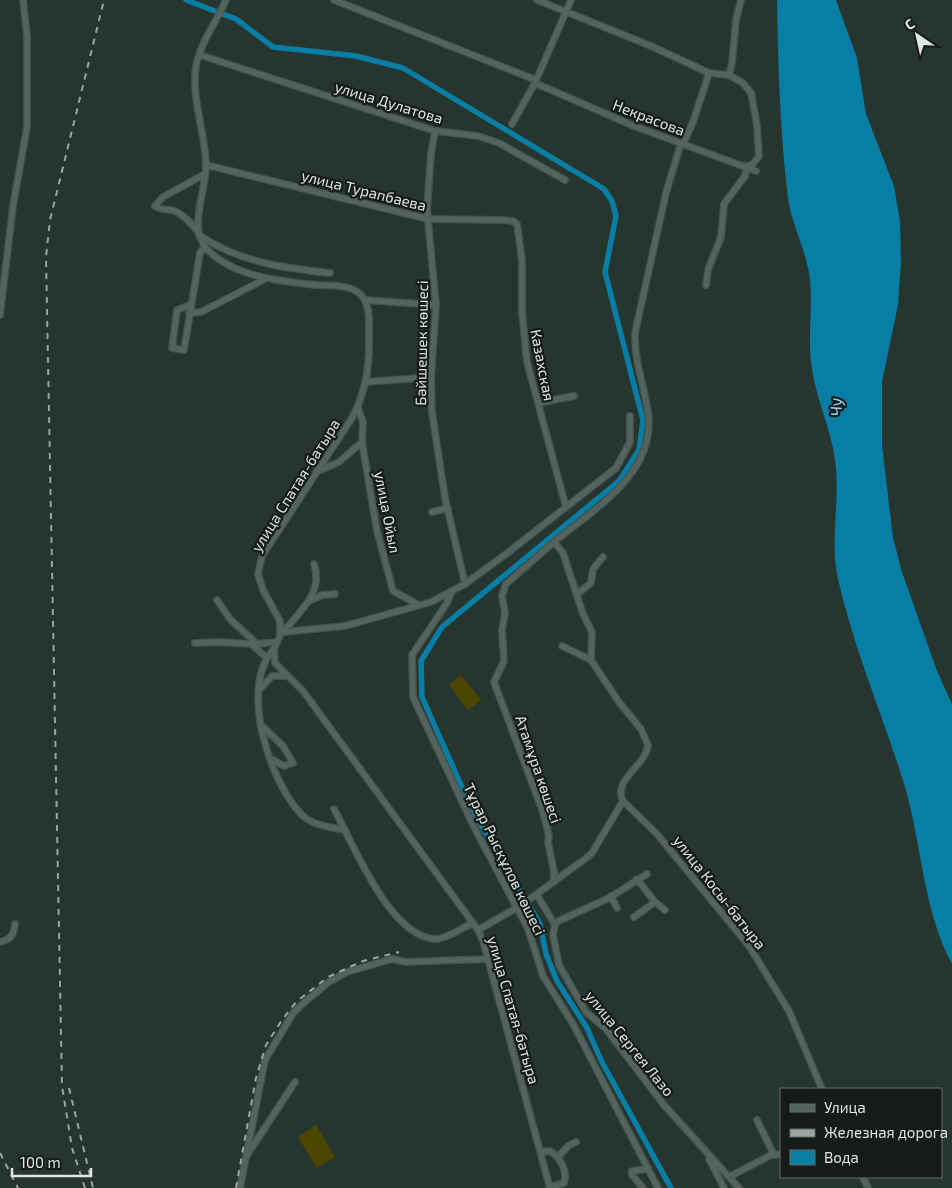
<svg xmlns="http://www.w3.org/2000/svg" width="952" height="1188" font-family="'Exo 2',sans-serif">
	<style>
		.green { fill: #4d4601 }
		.water { fill: #087ea4 }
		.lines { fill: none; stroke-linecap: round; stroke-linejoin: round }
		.canal { stroke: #087ea4; stroke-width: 5.5 }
		.minor-casing { stroke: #45514c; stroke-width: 8 }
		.minor { stroke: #54635c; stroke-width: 5.5 }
		.rail { stroke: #9ba6a0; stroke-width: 2; stroke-dasharray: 6 6; stroke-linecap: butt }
		.labels { text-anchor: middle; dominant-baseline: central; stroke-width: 4.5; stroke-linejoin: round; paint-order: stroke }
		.street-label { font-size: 15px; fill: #dde6e1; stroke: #151b18 }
		.water-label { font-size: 16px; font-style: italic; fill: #97dcfc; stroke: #151b18 }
	</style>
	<rect width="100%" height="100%" fill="#27352f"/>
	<g class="green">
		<polygon points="461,675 481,700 468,710 449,685"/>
		<polygon points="316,1125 335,1157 317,1168 298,1137"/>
	</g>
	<path class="water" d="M777,0H836L857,58L866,114L894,186L900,221L901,262L898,305L882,382V445L893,538L902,572L937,671L952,704V964C923,910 922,846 905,787C884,718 854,650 838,579C830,542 839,507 836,470C834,435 817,403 812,369C807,339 813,309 810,280C807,251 792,227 788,198C780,133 778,66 777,0Z"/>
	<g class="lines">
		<polyline class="canal" points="186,0 236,19 273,47 356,56 403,68 604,189 612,201 616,216 605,272 643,420 639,450 619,481 442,627 421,661 422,697 472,810 540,924 546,954 557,981 587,1028 602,1062 671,1188"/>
		<g class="minor-casing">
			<g id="minor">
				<path d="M226,0C217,21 200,43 196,66C191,96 205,133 206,164C207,189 187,228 207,249C233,277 280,281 316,285C329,286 350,284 360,294C371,304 369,324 369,337C370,366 366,392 352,418L262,556L258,574L263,590L280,621V636L274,649L275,663L303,691L478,930L483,941L550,1188"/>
				<polyline points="334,0 536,80"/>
				<polyline points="537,0 651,46 709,73 729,75 743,83 751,93 757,125 759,156 752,165 747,166 745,176 724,204 721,237 708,270 706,285"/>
				<polyline points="200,55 435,131 478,136 499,143 565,180"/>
				<polyline points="729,75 732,63 736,20 741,0"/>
				<polyline points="535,83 634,126 756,171"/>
				<polyline points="512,124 535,83 571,0"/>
				<polyline points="435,131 431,154 427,210 436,305 431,377 432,412 445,498 465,584"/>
				<path d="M681,143L666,193L635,333C634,360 644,385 648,412C657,473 594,509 554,542L563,553L583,614L592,632L591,660L619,702L641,729L648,745C646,766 612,780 623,801L657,834L749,946L789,1011L822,1089"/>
				<polyline points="683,144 693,122 709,73"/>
				<polyline points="206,165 428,219 503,220 513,221 517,224 522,260 522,312 527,362 566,507"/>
				<path d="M199,233C192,224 182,212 171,210C164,209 161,210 155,206L163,197L205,174"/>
				<path d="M199,235C239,262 283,268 330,273"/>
				<polyline points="365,300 436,305"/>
				<polyline points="190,305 177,310 172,348 184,350 200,253 205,246"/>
				<polyline points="189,313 201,312 267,278"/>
				<polyline points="0,315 13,206 27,127 27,36 23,0"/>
				<polyline points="366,382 431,377"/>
				<polyline points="538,403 574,396"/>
				<polyline points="358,408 363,422 362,442 377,531 393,591 419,605"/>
				<polyline points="318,471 339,462 362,442"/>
				<polyline points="432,512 448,508"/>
				<polyline points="554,542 506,584 502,596 505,613 502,630 504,661 494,682 543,812 549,836 548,842 554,872 554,882"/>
				<polyline points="452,591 447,603 412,655 413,697 474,827 528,929 543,976 573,1024 658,1188"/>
				<polyline points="577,594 591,583 593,569 603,557"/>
				<polyline points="217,600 230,619 257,644"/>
				<polyline points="309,601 322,595 335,594"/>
				<polyline points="283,632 345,626 431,602 465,584 506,554 616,468 630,442 630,416"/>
				<path d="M283,632C300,611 324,593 314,564"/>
				<polyline points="195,643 220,642 251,644 266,657"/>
				<polyline points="255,644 277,642"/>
				<polyline points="562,646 591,660"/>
				<path d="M274,649C238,686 270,783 302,815C312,825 332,828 345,830"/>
				<polyline points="259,690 272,676 286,676"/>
				<polyline points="261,725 283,746 293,763 284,766 273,760"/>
				<path d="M334,809C354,845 388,934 434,939C445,940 462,928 473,923"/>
				<polyline points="537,895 555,925 553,934 559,965 586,1012 606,1029 664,1105 739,1188"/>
				<polyline points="611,896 617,908"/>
				<polyline points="655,902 665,910"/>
				<polyline points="634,917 655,902 637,879"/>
				<polyline points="554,923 609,898 647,874"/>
				<polyline points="478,930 520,906 585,859 592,853 623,801"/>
				<path d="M0,942C11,939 14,935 15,924"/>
				<polyline points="757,1120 774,1155"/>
				<path d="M541,1152L550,1151C560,1157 568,1171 564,1183L550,1187"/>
				<polyline points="247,1155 295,1082"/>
				<polyline points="558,1157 568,1146 576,1142"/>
				<polyline points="709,1159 724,1188"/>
				<polyline points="729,1177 771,1155 781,1154"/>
				<polyline points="863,1177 868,1188"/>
				<polyline points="240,1188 265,1060 294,1012 307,1000 329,982 347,972 392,959 406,962 487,959"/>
				<polyline points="643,1188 632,1175 632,1171 647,1169"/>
			</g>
		</g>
		<use href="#minor" class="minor"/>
		<g class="rail">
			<polyline points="69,1088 93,1188"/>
			<polyline points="0,1153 18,1188"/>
			<polyline points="85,1188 72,1148 62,1086 46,257 50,220 104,0"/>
			<polyline points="236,1188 256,1078 266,1045 282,1020 296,1002 328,977 363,961 399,952"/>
		</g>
	</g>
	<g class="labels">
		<g class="street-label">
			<text transform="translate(389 102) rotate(17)">улица Дулатова</text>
			<text transform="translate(649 117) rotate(21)">Некрасова</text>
			<text transform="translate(364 190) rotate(14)">улица Турапбаева</text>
			<text transform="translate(421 343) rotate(-89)">Бәйшешек көшесі</text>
			<text transform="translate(543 365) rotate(79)">Казахская</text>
			<text transform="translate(295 485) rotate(-58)">улица Спатая-батыра</text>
			<text transform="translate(388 512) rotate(79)">улица Ойыл</text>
			<text transform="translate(539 769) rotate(71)">Атамұра көшесі</text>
			<text transform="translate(505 859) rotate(64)">Тұрар Рысқұлов көшесі</text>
			<text transform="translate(720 892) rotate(52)">улица Косы-батыра</text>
			<text transform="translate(514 1010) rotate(74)">улица Спатая-батыра</text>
			<text transform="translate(630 1043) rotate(51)">улица Сергея Лазо</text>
		</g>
		<g class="water-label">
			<text transform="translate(835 407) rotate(-94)">Чу</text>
		</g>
	</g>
	<rect x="780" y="1088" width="162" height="90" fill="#151b18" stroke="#656c68"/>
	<rect x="790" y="1104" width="25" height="8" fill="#54635c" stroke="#656c68"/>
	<text x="824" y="1113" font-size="15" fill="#dde6e1">Улица</text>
	<rect x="790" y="1129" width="25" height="8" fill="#9ba6a0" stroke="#656c68"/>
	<text x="824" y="1138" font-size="15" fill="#dde6e1">Железная дорога</text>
	<rect x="790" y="1150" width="25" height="15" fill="#087ea4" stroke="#656c68"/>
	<text x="824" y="1163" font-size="15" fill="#dde6e1">Вода</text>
	<g transform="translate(917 35) rotate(326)" stroke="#151b18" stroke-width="4" paint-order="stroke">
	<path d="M0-4L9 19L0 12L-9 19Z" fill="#dde6e1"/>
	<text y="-8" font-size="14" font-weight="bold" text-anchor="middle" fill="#dde6e1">С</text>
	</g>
	<path d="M12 1168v8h79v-8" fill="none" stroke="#dde6e1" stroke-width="2.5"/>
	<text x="20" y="1168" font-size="15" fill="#dde6e1" stroke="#151b18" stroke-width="4" paint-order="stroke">100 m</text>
</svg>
